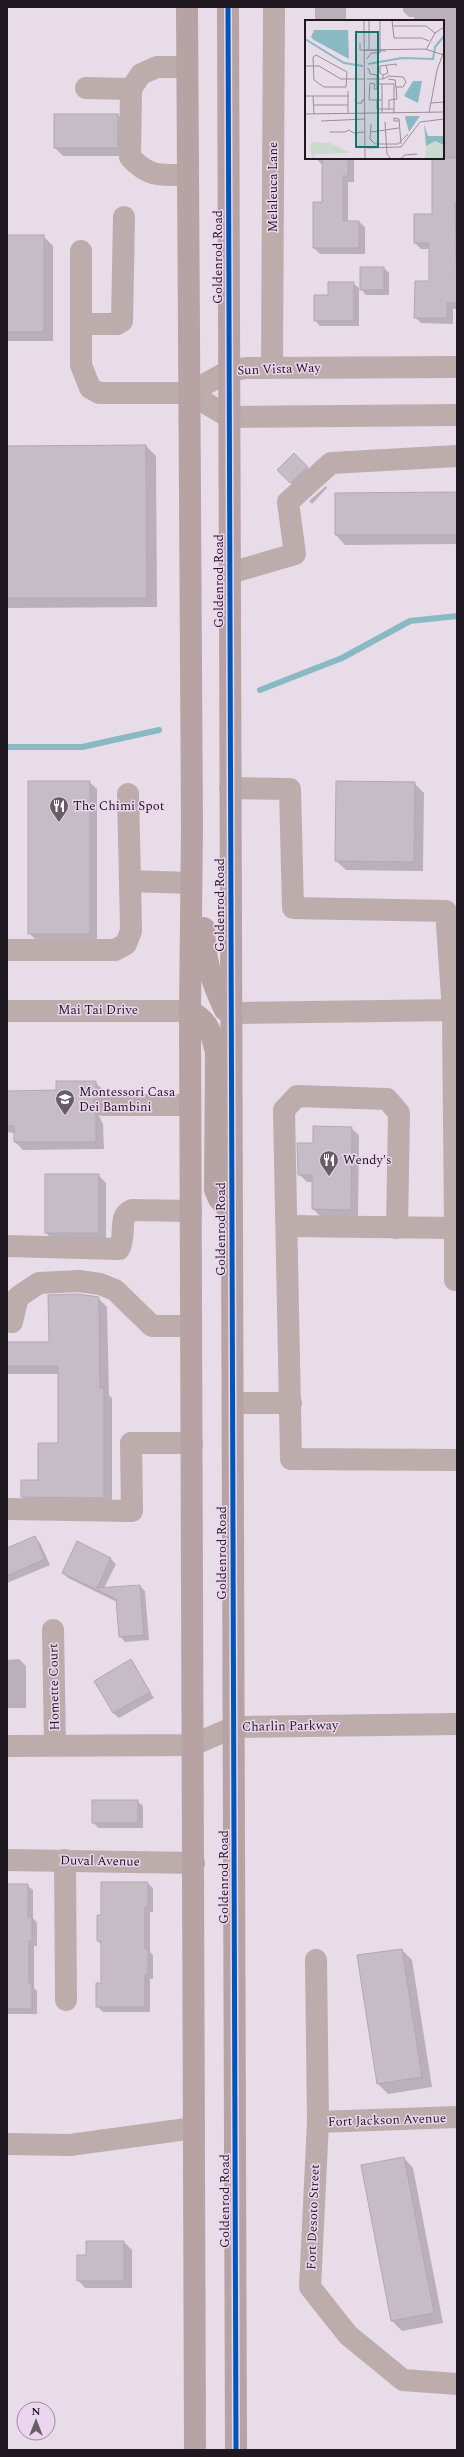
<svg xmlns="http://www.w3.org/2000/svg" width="464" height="2457" font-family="Spectral,serif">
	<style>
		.shadow { fill: #0003 }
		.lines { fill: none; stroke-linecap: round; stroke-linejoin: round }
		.stream { stroke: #89bac3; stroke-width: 6 }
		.building { fill: #c5bcc6; stroke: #b2a8b3 }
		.minor { stroke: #bcacac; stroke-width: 22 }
		.major { stroke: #b7a3a4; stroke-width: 22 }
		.cycleway-casing { stroke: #ecd6ef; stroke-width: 8 }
		.cycleway { stroke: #0057b8; stroke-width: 5 }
		.labels { text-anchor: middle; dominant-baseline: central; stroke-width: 3; stroke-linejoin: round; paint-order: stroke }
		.street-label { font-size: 13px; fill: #201821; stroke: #ecd6ef }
		.poi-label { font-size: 13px; fill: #201821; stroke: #ecd6ef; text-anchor: start }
		.inset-river { fill: none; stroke: #89bac3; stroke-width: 2 }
		.inset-road { fill: none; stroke: #988e99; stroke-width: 1 }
		.view { fill: #0f766e; fill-opacity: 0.15; stroke: #0f766e; stroke-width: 2 }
		.inset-edge { fill: none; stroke: #201821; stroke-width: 2 }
	</style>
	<rect width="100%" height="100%" fill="#e8dce9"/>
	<g class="shadow">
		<rect x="315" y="7" width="31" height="14"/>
		<polygon points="403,7 457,7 457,309 453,309 453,324 421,323 415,317 430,282 430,249 421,249 415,243 433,215 432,158 443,158 443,21 414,21 414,17 409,17 403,11"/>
		<polygon points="118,115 126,123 125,156 63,156 55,148"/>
		<polygon points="316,158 354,158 354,182 348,182 348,222 359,222 365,227 365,254 320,254 314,248 323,203 323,166"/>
		<polygon points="7,236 43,236 53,246 53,341 7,341"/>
		<polygon points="384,268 389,273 389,295 366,295 361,289"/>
		<polygon points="353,283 359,288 359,326 320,326 315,320 329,296"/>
		<polygon points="146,446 156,456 157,607 7,608 7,447"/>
		<polygon points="294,454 310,470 293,485 278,470"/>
		<polygon points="326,486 327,488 312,504 309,501"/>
		<polygon points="457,493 457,544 345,545 336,535"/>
		<polygon points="89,782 97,789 97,941 37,941 29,933"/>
		<polygon points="414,783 424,793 423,871 346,870 336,861"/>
		<polygon points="95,1082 103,1090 103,1103 98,1114 103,1124 104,1149 23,1150 15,1142 15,1133 7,1132 7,1092 57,1091"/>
		<polygon points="351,1128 359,1135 358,1217 321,1217 313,1209 313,1182 307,1182 299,1174 314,1144"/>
		<polygon points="98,1175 106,1183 106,1241 54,1241 46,1233"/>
		<polygon points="98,1298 107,1307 109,1395 112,1398 112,1506 31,1505 22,1496 39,1481 59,1444 59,1374 7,1374 7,1343 50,1343"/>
		<polygon points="34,1537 40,1543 50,1565 7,1583 7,1549"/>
		<polygon points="78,1543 111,1559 116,1564 104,1588 140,1586 145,1591 149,1640 125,1642 120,1636 117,1602 68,1578 63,1573"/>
		<polygon points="19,1659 26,1666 26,1708 7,1708 7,1660"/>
		<polygon points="131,1661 154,1698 119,1718 113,1713"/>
		<polygon points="137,1801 143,1806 143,1828 98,1828 93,1822"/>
		<polygon points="147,1883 153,1888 153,1912 150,1912 150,1952 153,1955 153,1979 150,1979 150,2012 103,2012 97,2006 102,1984 102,1945 98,1941 102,1916"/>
		<polygon points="7,1885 27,1885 33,1890 33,1918 37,1923 37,1946 34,1946 34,1988 37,1991 37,2014 7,2014"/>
		<polygon points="402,1950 412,1960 432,2087 388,2094 378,2084"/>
		<polygon points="404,2158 413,2168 443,2323 402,2331 392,2321 362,2166"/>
		<polygon points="87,2242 124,2242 132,2250 132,2288 85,2288 78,2280 87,2256"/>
	</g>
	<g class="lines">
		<g class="stream">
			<polyline points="260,690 342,658 410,621 457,616"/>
			<polyline points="7,747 82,747 159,730"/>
		</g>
	</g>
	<g class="building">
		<rect x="54" y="114" width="64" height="34"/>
		<polygon points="322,158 348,158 348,176 343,176 343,221 359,221 359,248 313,248 313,202 322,202"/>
		<polygon points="432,158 457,158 457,202 455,202 457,303 447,303 447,318 414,318 415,281 429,281 429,243 414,243 414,214 432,214"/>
		<rect x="7" y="235" width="37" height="97"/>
		<rect x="360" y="267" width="24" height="23"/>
		<polygon points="328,282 354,282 354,321 314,321 314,295 328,295"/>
		<polygon points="146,445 147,598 7,598 7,446"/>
		<polygon points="294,453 308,467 290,483 277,470"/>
		<polygon points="457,492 457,535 335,535 335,493"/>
		<rect x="28" y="781" width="62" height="153"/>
		<polygon points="336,781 415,782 414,862 335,861"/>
		<polygon points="56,1081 96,1081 96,1095 91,1105 96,1115 96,1142 14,1142 14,1126 7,1126 7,1091 56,1090"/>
		<polygon points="313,1126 352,1127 351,1210 312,1209 312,1175 298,1175 297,1143 313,1143"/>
		<rect x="45" y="1174" width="54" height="59"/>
		<polygon points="78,1294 99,1297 100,1388 104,1388 104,1498 21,1497 21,1480 38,1480 38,1443 58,1443 58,1366 7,1366 7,1342 49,1342 48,1295"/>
		<polygon points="35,1536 45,1559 7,1576 7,1548"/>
		<polygon points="77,1541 111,1558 97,1588 140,1585 144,1635 119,1637 116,1599 62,1573"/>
		<polygon points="131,1659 150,1692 113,1713 94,1681"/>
		<rect x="92" y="1800" width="46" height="23"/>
		<polygon points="101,1882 148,1882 148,1907 145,1907 145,1949 148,1949 148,1974 145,1974 145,2007 96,2007 96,1983 101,1983 101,1941 97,1941 97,1915 101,1915"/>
		<polygon points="7,1884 28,1884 28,1917 32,1917 32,1941 29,1941 29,1984 32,1984 32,2009 7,2009"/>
		<polygon points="402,1949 422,2077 377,2084 357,1955"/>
		<polygon points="404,2157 434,2313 391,2321 361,2165"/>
		<polygon points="86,2241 124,2241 124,2281 77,2281 77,2255 86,2255"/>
	</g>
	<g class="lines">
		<g class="minor">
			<path d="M187,67H157L141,74L131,89L130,157C149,178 162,175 188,175"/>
			<polyline points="86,88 131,89"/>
			<polyline points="81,251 81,365 90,388 99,393 189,393 229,371 246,368 457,367"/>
			<polyline points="81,324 117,324 122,321 124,217"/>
			<polyline points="272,367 274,7"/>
			<polyline points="189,393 229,417 457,415"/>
			<polyline points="230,573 295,554 288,502 331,463 457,456"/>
			<polyline points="230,788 290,789 293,908 446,911 453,1011 455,1228 287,1226"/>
			<polyline points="128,794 130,881 191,883"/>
			<polyline points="7,950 115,950 126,944 131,931 130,881"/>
			<polyline points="7,1011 190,1011"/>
			<polyline points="231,1013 457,1010"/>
			<polyline points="103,1105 190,1105"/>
			<polyline points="397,1228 399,1113 387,1099 297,1096 284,1110 291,1459 457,1460"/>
			<path d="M7,1246L119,1249C127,1236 117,1216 132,1210L191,1211"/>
			<polyline points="455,1280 455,1228 457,1228"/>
			<polyline points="12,1322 18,1297 39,1283 79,1281 100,1284 115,1290 152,1326 191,1326"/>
			<polyline points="233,1403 291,1403"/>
			<polyline points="7,1509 132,1511 131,1443 192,1443"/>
			<polyline points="53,1630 55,1745"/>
			<polyline points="7,1746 193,1745 234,1727 457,1724"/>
			<polyline points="7,1860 194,1863"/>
			<polyline points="65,1860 66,2000"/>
			<polyline points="316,1960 318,2122 310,2287 348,2335 403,2380 457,2384"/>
			<polyline points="318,2122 457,2117"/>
			<polyline points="7,2144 70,2145 194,2128"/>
		</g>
		<g class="major">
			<polyline points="187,7 192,827 190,1011 195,2450"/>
			<polyline points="228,7 236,2450"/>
			<path d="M204,928C205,959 211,982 225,1010L231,1013"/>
			<path d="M190,1011C209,1021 211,1032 216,1052L215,1190L219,1199L232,1213"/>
		</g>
		<g class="cycleway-casing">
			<polyline id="cycleway" points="228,7 236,2450"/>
		</g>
		<use href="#cycleway" class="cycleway"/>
	</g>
	<defs>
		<g id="restaurant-pin" transform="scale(1)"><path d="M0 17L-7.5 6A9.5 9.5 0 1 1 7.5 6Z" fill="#665d67" stroke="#ecd6ef"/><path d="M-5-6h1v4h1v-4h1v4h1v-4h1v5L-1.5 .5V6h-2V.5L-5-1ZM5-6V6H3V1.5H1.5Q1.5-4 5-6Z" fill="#fff"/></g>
		<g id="school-pin" transform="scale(1)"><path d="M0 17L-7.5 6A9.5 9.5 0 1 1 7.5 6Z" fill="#665d67" stroke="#ecd6ef"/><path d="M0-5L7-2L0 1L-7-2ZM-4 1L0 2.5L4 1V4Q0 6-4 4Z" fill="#fff"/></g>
	</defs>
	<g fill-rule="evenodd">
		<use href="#restaurant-pin" x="59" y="806"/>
		<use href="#school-pin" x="65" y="1099"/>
		<use href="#restaurant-pin" x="329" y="1160"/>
	</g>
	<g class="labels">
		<g class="street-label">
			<text transform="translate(273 187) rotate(-90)">Melaleuca Lane</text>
			<text transform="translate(218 257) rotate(-90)">Goldenrod Road</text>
			<text transform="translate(279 369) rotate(-2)">Sun Vista Way</text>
			<text transform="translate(219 581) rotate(-90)">Goldenrod Road</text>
			<text transform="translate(220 905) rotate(-90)">Goldenrod Road</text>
			<text x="98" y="1010">Mai Tai Drive</text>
			<text transform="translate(221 1229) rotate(-90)">Goldenrod Road</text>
			<text transform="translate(222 1553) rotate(-90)">Goldenrod Road</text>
			<text transform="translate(54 1687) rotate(-91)">Homette Court</text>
			<text transform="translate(290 1726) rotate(-1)">Charlin Parkway</text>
			<text transform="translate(100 1861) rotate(1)">Duval Avenue</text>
			<text transform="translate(224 1877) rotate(-90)">Goldenrod Road</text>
			<text transform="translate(387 2120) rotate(-2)">Fort Jackson Avenue</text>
			<text transform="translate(225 2201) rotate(-90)">Goldenrod Road</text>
			<text transform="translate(313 2217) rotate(-88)">Fort Desoto Street</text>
		</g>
		<g class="poi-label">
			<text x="73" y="806">The Chimi Spot</text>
			<text x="79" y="1092">Montessori Casa<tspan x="79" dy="15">Dei Bambini</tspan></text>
			<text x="343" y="1160">Wendy's</text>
		</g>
	</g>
	<g transform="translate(305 20)">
		<rect width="139" height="139" fill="#e8dce9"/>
		<path d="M130,121L139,125V139H120L121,126ZM7,122L25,123L46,133L12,134L7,138L5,125Z" fill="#cadace"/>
		<path d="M9,10H43L44,39L9,20L6,17ZM108,61H117L113,83L99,76ZM101,96H115L104,112L100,97ZM119,104L123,116H139V125L130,121L121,126Z" fill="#89bac3"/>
		<path class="inset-river" d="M0,19L39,43L58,46M63,44L97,38L128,39L130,27L139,16"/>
		<path class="inset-road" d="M59,0L60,139M87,0L89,18H117L124,21M87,6H121L130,13M55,23V30L81,31M64,29V0M60,30L120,29L139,35M121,30L130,13L139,7M11,35L42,52L41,67H19L9,60L8,37ZM62,39L66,33H75V0M0,46H14L36,59H60M62,49H64L65,54L72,55V69H69M78,55L75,53V46L91,44V46M62,59H78V55L83,53L81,45M78,59L84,56L98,57L101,62L98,67H91L92,79L84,80V89M83,59L90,60L91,67M139,62V78M72,64H77V93M77,64H89V93M69,69L70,64L65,63L64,80H77M43,71V94M0,76H43M8,76L9,94M50,79L51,83H57V80H60M72,80V89H89M126,83L139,82M9,85H43M124,93L132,50L139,31M0,94L139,92M16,101L60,99M94,101H89V98L94,99L96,124M80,102L82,134L86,139M66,104L65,119L70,124H93L103,114M25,112H40L44,110L49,113L60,112M66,112L94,108M62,128L96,127L115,102L139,99M95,139L100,135L112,134"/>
		<path class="view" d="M51,12H73V127H51Z"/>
		<rect width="139" height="139" class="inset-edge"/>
	</g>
	<rect width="464" height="2457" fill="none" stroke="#201821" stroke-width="16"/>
	<g transform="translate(36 2421)"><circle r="19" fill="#ecd6ef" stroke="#9a8a9d"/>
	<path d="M0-3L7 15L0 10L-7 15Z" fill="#665d67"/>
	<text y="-6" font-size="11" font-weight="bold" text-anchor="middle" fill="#201821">N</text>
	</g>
</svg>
